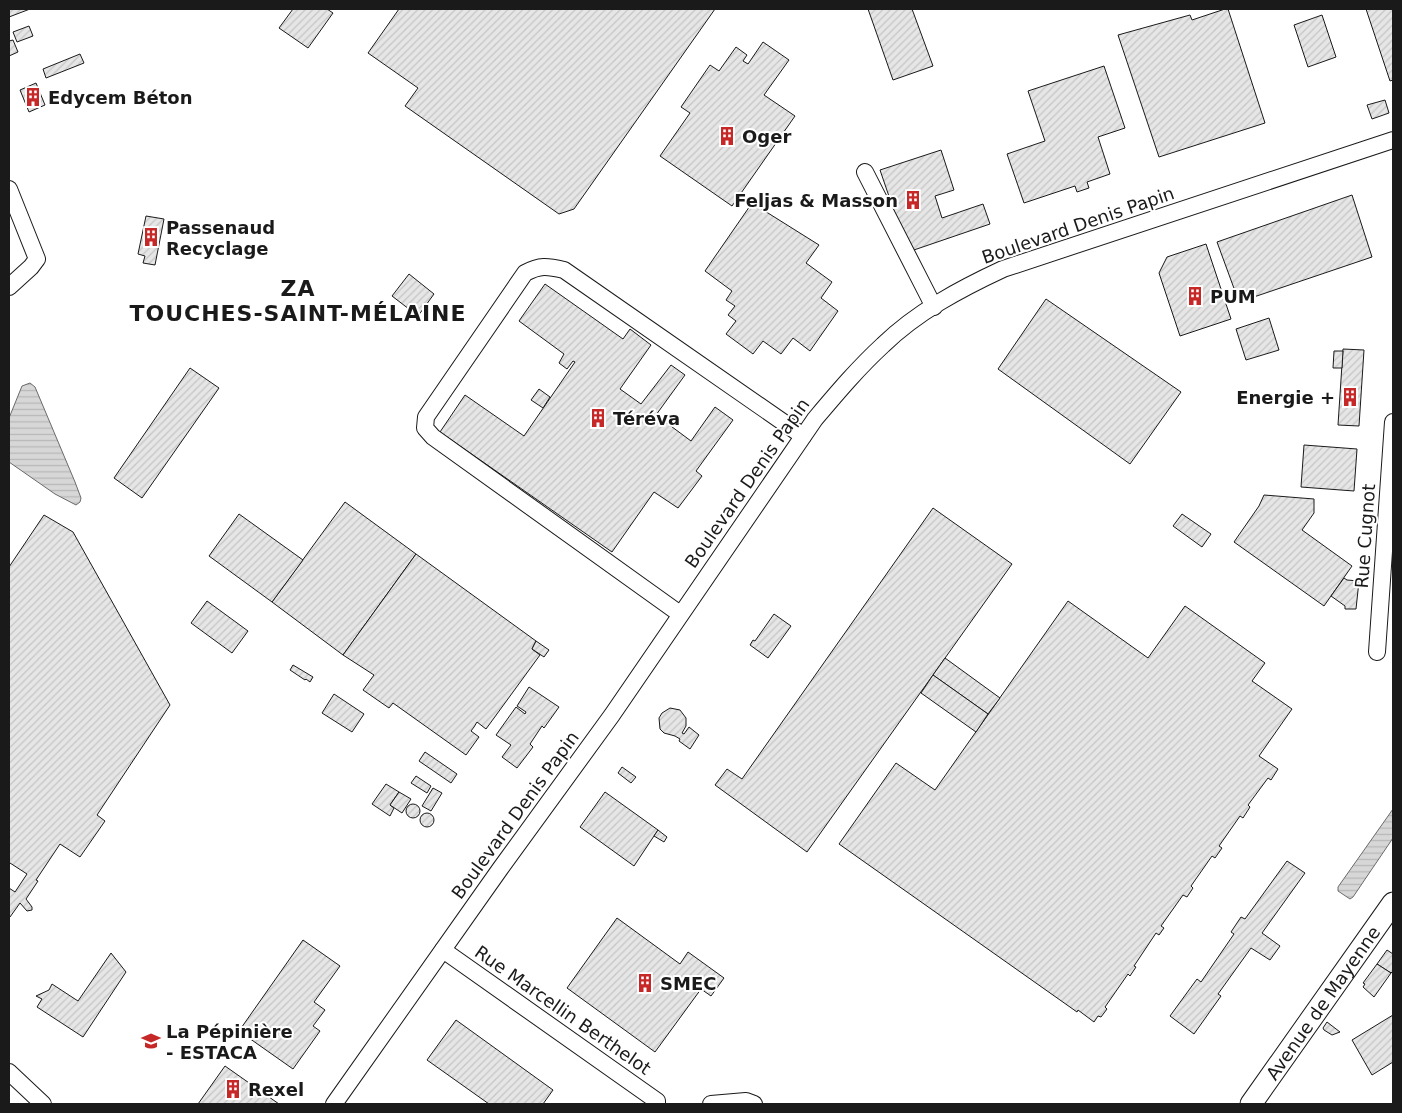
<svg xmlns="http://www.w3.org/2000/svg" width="1402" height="1113" font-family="'DejaVu Sans',sans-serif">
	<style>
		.water { fill: url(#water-rules); stroke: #6a6a6a }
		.building { fill: url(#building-hatch); stroke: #1a1a1a }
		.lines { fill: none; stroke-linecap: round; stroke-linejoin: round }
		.minor-casing { stroke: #1a1a1a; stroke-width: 18 }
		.major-casing { stroke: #1a1a1a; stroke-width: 23 }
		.minor { stroke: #fff; stroke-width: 16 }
		.major { stroke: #fff; stroke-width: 21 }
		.labels { text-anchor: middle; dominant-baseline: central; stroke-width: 4; stroke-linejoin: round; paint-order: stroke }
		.poi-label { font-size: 18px; font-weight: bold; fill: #1a1a1a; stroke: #fff; text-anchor: start }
		.street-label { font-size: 18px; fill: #1a1a1a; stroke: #fff }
		.district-label { font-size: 22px; font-weight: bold; letter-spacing: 1px; fill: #1a1a1a; stroke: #fff }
	</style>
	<defs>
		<pattern id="water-rules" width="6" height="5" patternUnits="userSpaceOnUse" patternTransform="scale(1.25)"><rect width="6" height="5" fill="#d7d7d7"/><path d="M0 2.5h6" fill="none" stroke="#b8b8b8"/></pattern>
		<pattern id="building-hatch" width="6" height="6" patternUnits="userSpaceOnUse" patternTransform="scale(1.25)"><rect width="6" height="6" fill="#e6e6e6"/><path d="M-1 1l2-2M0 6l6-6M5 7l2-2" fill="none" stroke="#c5c5c5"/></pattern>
	</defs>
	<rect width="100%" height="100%" fill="#fff"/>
	<g class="water">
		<polygon points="30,383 35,387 75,482 81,498 80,502 76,505 55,494 9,462 9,418 22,386"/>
		<polygon points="1393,809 1393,838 1353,897 1350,899 1338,891 1338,887"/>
	</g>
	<g class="building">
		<polygon points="9,9 30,9 9,17"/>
		<polygon points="293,9 327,9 333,13 308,48 279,28"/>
		<polygon points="399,9 715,9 574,209 559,214 405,106 418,88 368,53"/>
		<polygon points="868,9 912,9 933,66 893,80"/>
		<polygon points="1225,9 1228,9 1265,123 1159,157 1118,35 1190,15 1192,20"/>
		<polygon points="1366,9 1393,9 1393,80 1390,81"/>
		<polygon points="1322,15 1336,57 1308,67 1294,25"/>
		<polygon points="29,26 33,36 17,42 13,32"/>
		<polygon points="13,40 18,52 9,56 9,41"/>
		<polygon points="763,42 789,60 764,95 795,116 732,206 660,156 690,113 681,107 710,65 719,71 736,47 747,55 743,61 748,64"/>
		<polygon points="80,54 84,63 46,78 43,69"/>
		<polygon points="1104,66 1125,128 1098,137 1110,174 1087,182 1089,188 1077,192 1075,186 1024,203 1007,154 1045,141 1028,91"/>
		<polygon points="36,83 45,105 29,112 20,90"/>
		<polygon points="1385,100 1389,113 1372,119 1367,105"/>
		<polygon points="941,150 954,190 935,196 942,218 983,204 990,224 908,252 880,170"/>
		<polygon points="1352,195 1372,257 1239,302 1217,242"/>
		<polygon points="752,203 819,245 806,263 832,282 821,298 838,311 810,351 793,338 781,354 763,341 753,354 726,334 736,321 728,315 735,306 726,300 732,291 705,271"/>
		<polygon points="146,216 164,219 155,265 143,263 145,256 138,254"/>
		<polygon points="1206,244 1231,319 1180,336 1159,273 1167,257"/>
		<polygon points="409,274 434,294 418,316 392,296"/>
		<polygon points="545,284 623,339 630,329 651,345 620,389 641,404 671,365 685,375 656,415 691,441 715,407 733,420 696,471 702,476 678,508 654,492 612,552 440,432 465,395 524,436 575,362 573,361 567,369 559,363 564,354 519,321"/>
		<polygon points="1046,299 1181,392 1130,464 998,369"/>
		<polygon points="1269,318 1279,350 1246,360 1236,329"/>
		<polygon points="1343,349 1364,350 1359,426 1338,425"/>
		<polygon points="1334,351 1343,351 1342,368 1333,368"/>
		<polygon points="190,368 219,388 142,498 114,478"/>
		<polygon points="539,389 550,397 543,408 531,400"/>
		<polygon points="1304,445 1357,449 1354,491 1301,487"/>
		<polygon points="1264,495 1314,499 1314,513 1302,530 1352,566 1324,606 1234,542 1259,506"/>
		<polygon points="345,502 416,554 343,655 272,602"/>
		<polygon points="933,508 1012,564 807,852 715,785 727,769 742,779"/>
		<polygon points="239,514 303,560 272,602 209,556"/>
		<polygon points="1182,514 1211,534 1202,547 1173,526"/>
		<polygon points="44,515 73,532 170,705 97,815 105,821 80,857 60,844 36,880 38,881 26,899 32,907 32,910 27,911 20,903 10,917 9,916 9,888 15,892 27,874 10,863 9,864 9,567"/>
		<polygon points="416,554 536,641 532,649 540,655 486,729 477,722 474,727 471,731 479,737 466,755 393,703 389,708 363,690 374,675 343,655"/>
		<polygon points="1344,578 1347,580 1359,581 1356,609 1345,609 1345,606 1331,596"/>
		<polygon points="207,601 248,631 232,653 191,623"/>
		<polygon points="1068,601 1148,658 1185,606 1265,663 1252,681 1292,709 1259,756 1278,769 1271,780 1268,778 1248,805 1250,807 1243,818 1240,816 1219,846 1222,848 1215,858 1212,856 1191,886 1193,888 1187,897 1183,895 1161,926 1164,928 1159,935 1156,933 1134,966 1136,967 1130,976 1128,974 1105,1007 1107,1009 1101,1017 1098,1016 1094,1022 1078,1010 1077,1012 839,844 896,763 935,790"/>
		<polygon points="774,614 791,626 768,658 750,645 753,640 755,641"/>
		<polygon points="536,641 549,650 544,657 532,649"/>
		<polygon points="945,658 1000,698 988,714 933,675"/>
		<polygon points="293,665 313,677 310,682 306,679 305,680 290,670"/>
		<polygon points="933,675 988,714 976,732 921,693"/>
		<polygon points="529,687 559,707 544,728 542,726 530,744 533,747 517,768 502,757 511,745 496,735 516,707 525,714 526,712 517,706"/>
		<polygon points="334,694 364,714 352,732 322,713"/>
		<polygon points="670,708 680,710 686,718 686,726 682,733 684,734 689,727 699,735 690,749 679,741 680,739 675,736 664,733 660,729 659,718 662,713"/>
		<polygon points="425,752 457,774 451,783 419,761"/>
		<polygon points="622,767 636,777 631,783 618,773"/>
		<polygon points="416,776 431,786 427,793 411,783"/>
		<polygon points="386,784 399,792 390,805 394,808 390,816 372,804"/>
		<polygon points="433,788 442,793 431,811 422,806"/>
		<polygon points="399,792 411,799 402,813 390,805"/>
		<polygon points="605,792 658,830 634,866 580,827"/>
		<circle cx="413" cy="811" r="7"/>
		<circle cx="427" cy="820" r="7"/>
		<polygon points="658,830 667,837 664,842 654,836"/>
		<polygon points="1287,861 1305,873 1262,933 1280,946 1270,960 1251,948 1218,994 1221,996 1194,1034 1170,1016 1197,979 1201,982 1234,934 1231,932 1241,917 1245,919"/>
		<polygon points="617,918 680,964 688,952 724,978 711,996 701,989 655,1052 567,988"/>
		<polygon points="303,940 340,966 314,1002 325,1010 313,1026 320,1031 293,1069 239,1031"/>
		<polygon points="1387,950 1393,954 1393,971 1391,973 1377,964"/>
		<polygon points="111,953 126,972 83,1037 37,1007 42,999 36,996 49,990 52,984 78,1001"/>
		<polygon points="1377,964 1391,973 1374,997 1363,987 1365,984 1363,983"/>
		<polygon points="1393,1015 1393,1062 1372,1075 1352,1040"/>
		<polygon points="456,1020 553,1090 543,1104 489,1104 427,1060"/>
		<polygon points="1327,1022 1340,1032 1332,1035 1324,1030 1323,1028"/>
		<polygon points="225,1066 279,1104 198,1104"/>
	</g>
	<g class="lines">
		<g class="minor-casing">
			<g id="minor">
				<polyline points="865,172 934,307"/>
				<polyline points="9,189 37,259 31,267 9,287"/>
				<path d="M680,614L433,437L425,428L426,417L525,273C540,265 547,266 564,270L803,436"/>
				<polyline points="1377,652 1393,422"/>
				<polyline points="443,950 657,1101 657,1104"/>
				<polyline points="9,1072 43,1104"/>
				<path d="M334,1104L500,869L612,715L815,419C837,393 858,368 883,345C917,312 960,289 1003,269L1393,140"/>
				<polyline points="711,1104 746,1101 754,1104"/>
			</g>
		</g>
		<g class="major-casing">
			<g id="major">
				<path id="s1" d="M1251,1104L1393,903"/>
			</g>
		</g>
		<use href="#minor" class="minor"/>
		<use href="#major" class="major"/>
	</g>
	<defs>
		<g id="building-bare" transform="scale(1.5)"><path d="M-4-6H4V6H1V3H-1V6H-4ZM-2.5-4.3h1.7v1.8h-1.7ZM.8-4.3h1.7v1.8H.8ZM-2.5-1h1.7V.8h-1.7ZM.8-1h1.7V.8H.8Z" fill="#c62828" stroke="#fff" stroke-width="2.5" paint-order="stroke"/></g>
		<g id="university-bare" transform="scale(1.5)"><path d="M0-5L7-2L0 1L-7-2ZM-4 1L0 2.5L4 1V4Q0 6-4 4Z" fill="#c62828" stroke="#fff" stroke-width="2.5" paint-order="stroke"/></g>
	</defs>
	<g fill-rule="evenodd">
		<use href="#building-bare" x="33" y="97"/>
		<use href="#building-bare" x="727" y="136"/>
		<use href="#building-bare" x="913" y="200"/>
		<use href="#building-bare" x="151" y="237"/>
		<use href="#building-bare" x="1195" y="296"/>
		<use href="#building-bare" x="1350" y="397"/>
		<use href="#building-bare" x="598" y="418"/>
		<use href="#building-bare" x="645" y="983"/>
		<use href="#university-bare" x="151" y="1041"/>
		<use href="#building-bare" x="233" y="1089"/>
	</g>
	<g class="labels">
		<g class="poi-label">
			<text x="48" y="97">Edycem Béton</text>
			<text x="742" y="136">Oger</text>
			<text x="898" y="200" text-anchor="end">Feljas &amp; Masson</text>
			<text x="166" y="227">Passenaud<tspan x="166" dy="21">Recyclage</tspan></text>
			<text x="1210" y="296">PUM</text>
			<text x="1335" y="397" text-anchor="end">Energie +</text>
			<text x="613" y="418">Téréva</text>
			<text x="660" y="983">SMEC</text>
			<text x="166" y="1031">La Pépinière<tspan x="166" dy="21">- ESTACA</tspan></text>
			<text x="248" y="1089">Rexel</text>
		</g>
		<g class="street-label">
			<text transform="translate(1078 225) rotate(-19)">Boulevard Denis Papin</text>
			<text transform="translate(747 483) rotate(-55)">Boulevard Denis Papin</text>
			<text transform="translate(1365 536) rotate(-86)">Rue Cugnot</text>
			<text transform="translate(515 815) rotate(-54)">Boulevard Denis Papin</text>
			<text stroke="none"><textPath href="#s1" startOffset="124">Avenue de Mayenne</textPath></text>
			<text transform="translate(563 1010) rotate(35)">Rue Marcellin Berthelot</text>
		</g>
		<g class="district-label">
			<text x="298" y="288">ZA<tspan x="298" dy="25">TOUCHES-SAINT-MÉLAINE</tspan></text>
		</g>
	</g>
	<rect width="1402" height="1113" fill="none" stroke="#1a1a1a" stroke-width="20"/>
</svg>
